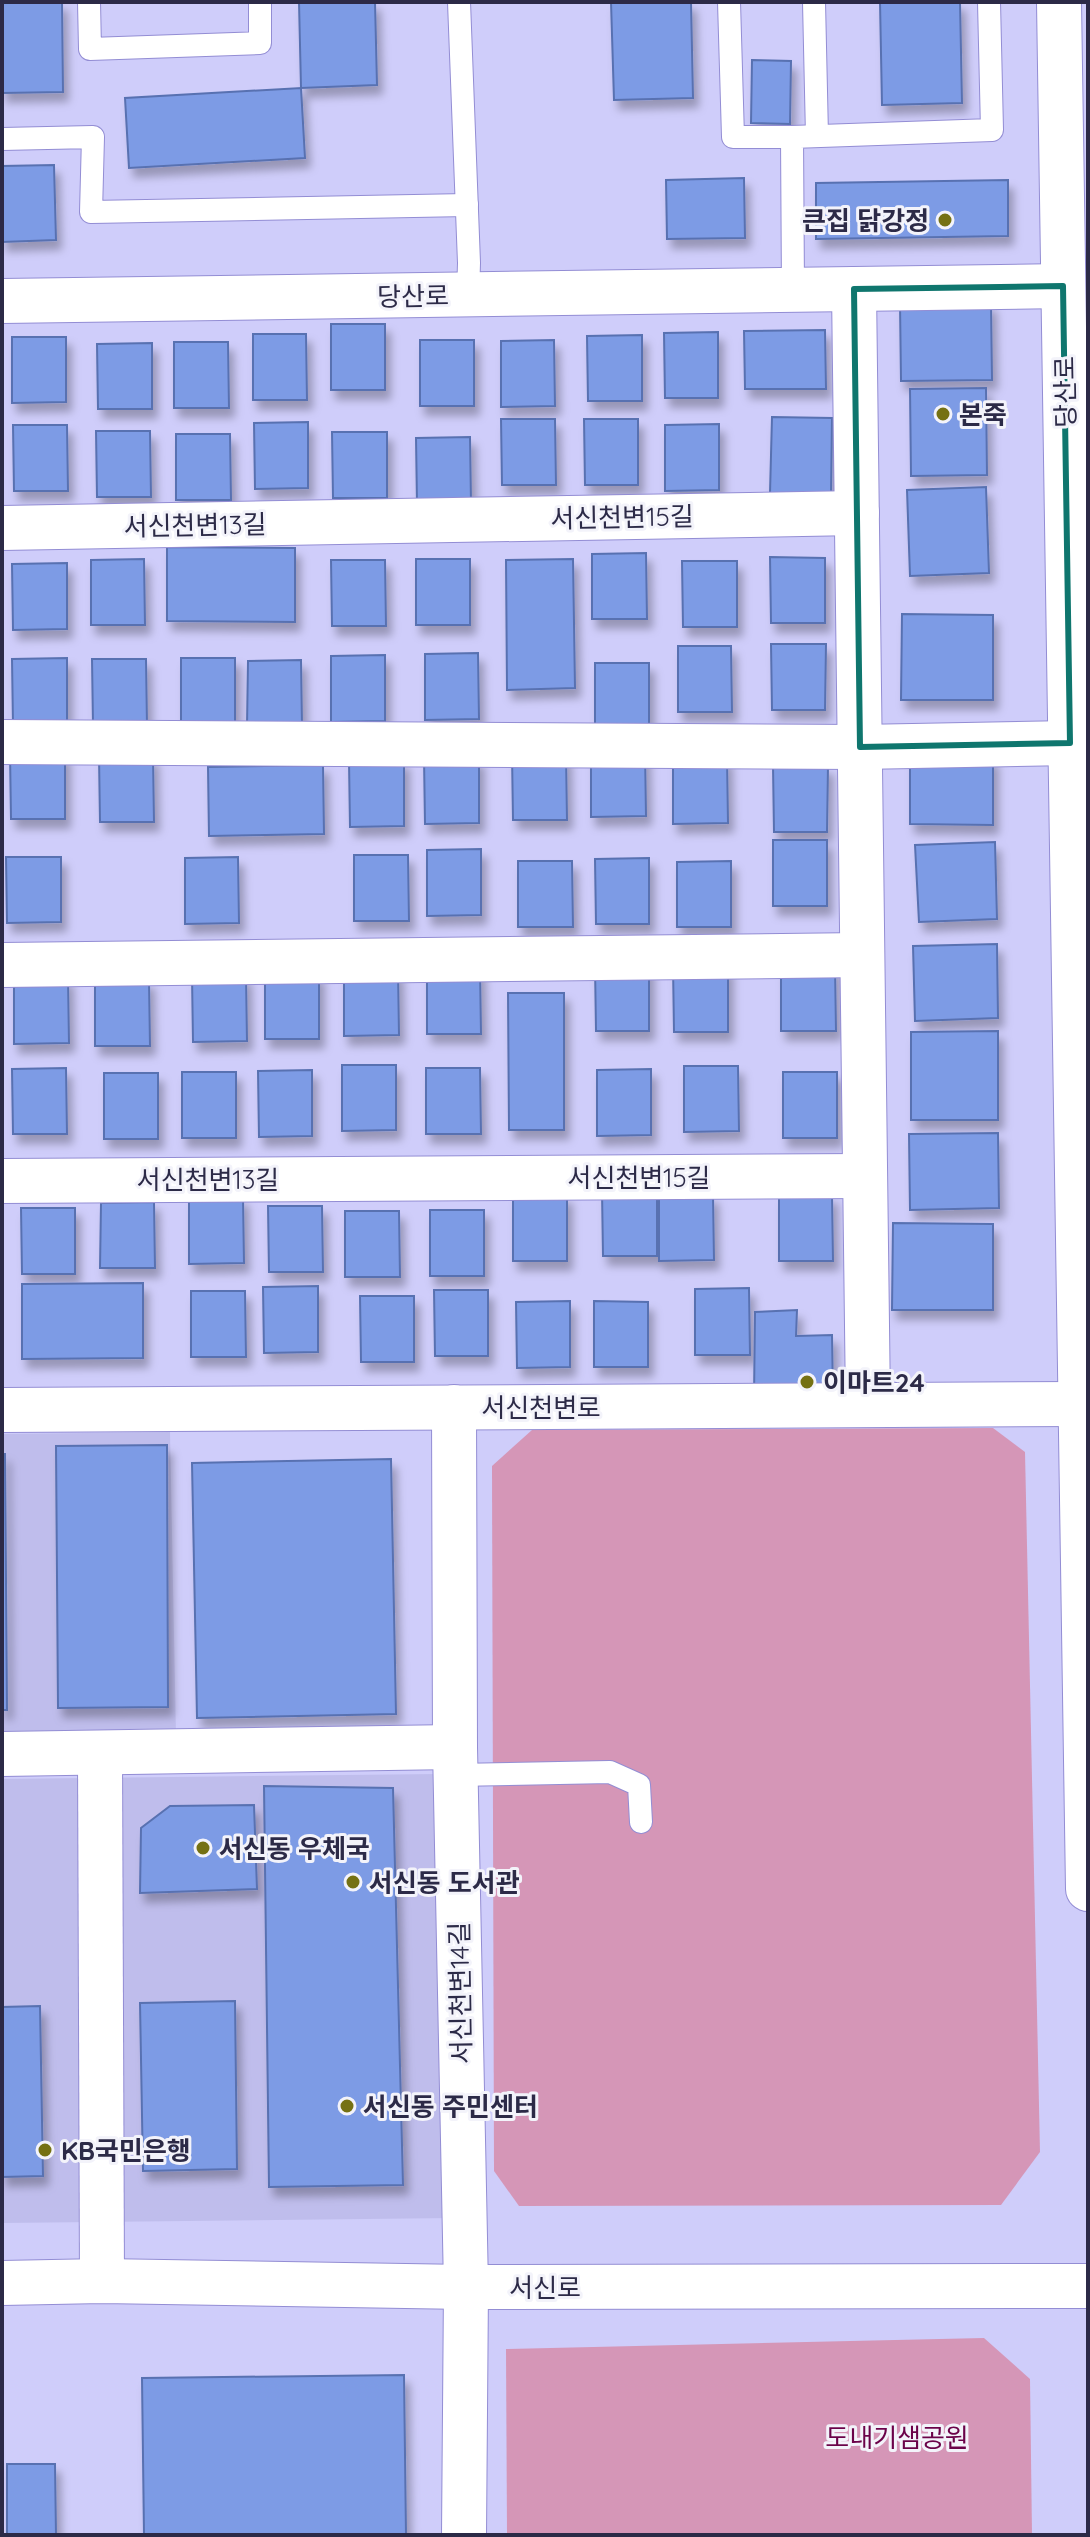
<svg xmlns="http://www.w3.org/2000/svg" width="1090" height="2537" font-family="Quicksand,'Noto Sans KR',sans-serif">
	<style>
		.built { fill: #bfbdec }
		.green { fill: #d596b7 }
		.building { fill: #7d9be5; stroke: #5871b1; stroke-width: 2; filter: url(#shadow) }
		.lines { fill: none; stroke-linecap: round; stroke-linejoin: round }
		.service-casing { stroke: #938dd4; stroke-width: 24 }
		.minor-casing { stroke: #938dd4; stroke-width: 46 }
		.tertiary-casing { stroke: #938dd4; stroke-width: 46 }
		.service { stroke: #fff; stroke-width: 22 }
		.minor { stroke: #fff; stroke-width: 44 }
		.tertiary { stroke: #fff; stroke-width: 44 }
		.marked { fill: none; stroke: #0f766e; stroke-width: 6; stroke-linejoin: round }
		.poi-dot { fill: #757113; stroke: #f3f3fa; stroke-width: 3 }
		.labels { text-anchor: middle; dominant-baseline: central; stroke-width: 6; stroke-linejoin: round; paint-order: stroke }
		.poi-label { font-size: 26px; font-weight: bold; fill: #2c2a47; stroke: #f3f3fa; text-anchor: start }
		.street-label { font-size: 26px; fill: #2c2a47; stroke: #f3f3fa }
		.park-label { font-size: 26px; fill: #6a0249; stroke: #f3f3fa }
	</style>
	<defs>
		<filter id="shadow"><feDropShadow dx="5" dy="9" stdDeviation="4" flood-color="#0004"/></filter>
	</defs>
	<rect width="100%" height="100%" fill="#cfcdfa"/>
	<g class="built">
		<polygon points="170,1432 176,1737 2,1740 2,1434"/>
		<polygon points="438,1774 454,2218 2,2223 2,1779"/>
	</g>
	<g class="green">
		<polygon points="993,1428 1025,1452 1040,2152 1001,2205 519,2206 494,2171 492,1466 532,1430"/>
		<polygon points="984,2338 1030,2379 1032,2535 507,2535 506,2349"/>
	</g>
	<g class="building">
		<polygon points="2,2 62,2 63,92 2,93"/>
		<polygon points="299,2 375,2 377,85 301,88"/>
		<polygon points="611,2 691,2 693,98 614,100"/>
		<polygon points="880,2 960,2 962,103 882,105"/>
		<polygon points="752,60 791,61 790,124 751,123"/>
		<polygon points="301,88 305,158 129,168 125,98"/>
		<polygon points="54,165 56,240 2,242 2,166"/>
		<polygon points="744,178 745,238 667,239 666,180"/>
		<polygon points="1008,180 1008,236 816,239 816,183"/>
		<polygon points="991,303 992,380 901,381 900,304"/>
		<rect x="331" y="324" width="54" height="66"/>
		<polygon points="825,330 826,389 745,389 744,331"/>
		<polygon points="718,332 718,398 665,398 664,333"/>
		<polygon points="253,334 306,334 307,400 253,400"/>
		<polygon points="642,335 642,401 588,401 587,336"/>
		<polygon points="12,337 66,337 66,402 12,403"/>
		<rect x="420" y="340" width="54" height="66"/>
		<polygon points="554,340 555,406 501,407 501,341"/>
		<polygon points="174,342 228,342 229,408 174,408"/>
		<polygon points="152,343 152,409 98,409 97,344"/>
		<polygon points="986,388 987,475 911,476 910,389"/>
		<polygon points="772,417 832,418 831,494 770,493"/>
		<polygon points="501,419 555,419 556,485 502,485"/>
		<polygon points="584,419 638,419 638,485 585,485"/>
		<polygon points="308,422 308,488 255,489 254,423"/>
		<polygon points="719,424 719,490 665,491 665,425"/>
		<polygon points="13,425 67,425 68,491 14,491"/>
		<polygon points="96,431 150,431 151,497 97,497"/>
		<polygon points="332,432 387,432 387,498 333,498"/>
		<polygon points="176,434 230,434 231,500 176,500"/>
		<polygon points="470,437 471,503 417,504 416,438"/>
		<polygon points="986,487 989,573 910,576 907,490"/>
		<polygon points="167,547 295,548 295,622 167,621"/>
		<polygon points="646,553 647,619 592,619 592,554"/>
		<polygon points="770,557 825,558 825,623 771,623"/>
		<polygon points="144,559 145,625 91,625 91,560"/>
		<rect x="416" y="559" width="54" height="66"/>
		<polygon points="573,559 575,688 507,690 506,560"/>
		<polygon points="331,560 385,560 386,626 332,626"/>
		<polygon points="682,561 737,561 737,627 683,627"/>
		<polygon points="67,563 67,629 13,630 12,564"/>
		<polygon points="902,614 993,615 993,700 901,700"/>
		<polygon points="771,644 826,644 825,710 772,710"/>
		<polygon points="678,646 731,646 732,712 678,712"/>
		<polygon points="478,653 479,719 425,720 425,654"/>
		<polygon points="385,655 385,721 331,722 331,656"/>
		<polygon points="67,658 67,724 13,725 12,659"/>
		<polygon points="181,658 235,658 235,723 181,724"/>
		<polygon points="92,659 146,659 147,725 93,725"/>
		<polygon points="301,660 302,726 247,726 248,661"/>
		<rect x="595" y="663" width="54" height="66"/>
		<polygon points="645,750 646,816 591,817 591,751"/>
		<polygon points="10,753 65,753 65,819 11,819"/>
		<polygon points="512,754 566,754 567,820 513,820"/>
		<polygon points="99,756 153,756 154,822 100,822"/>
		<polygon points="727,757 728,823 673,824 673,758"/>
		<polygon points="910,757 993,757 993,825 910,824"/>
		<polygon points="424,758 479,758 479,823 425,824"/>
		<polygon points="404,760 404,826 350,827 349,761"/>
		<polygon points="323,765 324,834 209,836 208,767"/>
		<polygon points="773,766 828,766 827,832 774,832"/>
		<rect x="773" y="840" width="54" height="66"/>
		<polygon points="995,842 997,919 919,922 915,845"/>
		<polygon points="481,849 481,915 427,916 427,850"/>
		<polygon points="354,855 408,855 409,921 354,921"/>
		<polygon points="6,857 61,857 61,922 7,923"/>
		<polygon points="238,857 239,923 185,924 185,858"/>
		<polygon points="649,858 649,924 596,924 595,859"/>
		<polygon points="518,861 572,861 573,927 518,927"/>
		<polygon points="731,861 731,927 677,927 677,862"/>
		<polygon points="997,944 998,1018 915,1021 913,946"/>
		<polygon points="649,965 649,1031 596,1031 595,966"/>
		<polygon points="835,965 836,1031 781,1031 781,966"/>
		<polygon points="673,966 728,966 728,1032 674,1032"/>
		<polygon points="427,968 480,968 481,1034 427,1034"/>
		<polygon points="344,970 398,970 399,1035 344,1036"/>
		<rect x="265" y="973" width="54" height="66"/>
		<polygon points="246,975 247,1041 193,1042 192,976"/>
		<polygon points="68,977 69,1043 14,1044 14,978"/>
		<polygon points="95,980 149,980 150,1046 95,1046"/>
		<polygon points="508,993 564,993 564,1130 509,1130"/>
		<polygon points="998,1031 998,1120 911,1120 911,1032"/>
		<polygon points="342,1065 396,1065 396,1130 342,1131"/>
		<polygon points="684,1066 738,1066 739,1131 684,1132"/>
		<polygon points="66,1068 67,1134 13,1134 12,1069"/>
		<polygon points="426,1068 480,1068 481,1134 426,1134"/>
		<polygon points="651,1069 651,1135 597,1136 597,1070"/>
		<polygon points="312,1070 312,1136 259,1137 258,1071"/>
		<rect x="182" y="1072" width="54" height="66"/>
		<rect x="783" y="1072" width="54" height="66"/>
		<rect x="104" y="1073" width="54" height="66"/>
		<polygon points="998,1133 999,1208 910,1210 909,1134"/>
		<polygon points="657,1190 657,1256 603,1256 602,1191"/>
		<rect x="513" y="1195" width="54" height="66"/>
		<polygon points="659,1195 713,1195 714,1260 659,1261"/>
		<polygon points="832,1195 833,1261 779,1261 779,1196"/>
		<polygon points="243,1197 244,1263 189,1264 189,1198"/>
		<polygon points="154,1202 155,1268 100,1268 101,1203"/>
		<polygon points="268,1206 322,1206 323,1272 269,1272"/>
		<polygon points="21,1208 75,1208 75,1274 22,1274"/>
		<rect x="430" y="1210" width="54" height="66"/>
		<polygon points="345,1211 399,1211 400,1277 345,1277"/>
		<polygon points="893,1223 993,1224 993,1310 892,1310"/>
		<polygon points="143,1283 143,1358 22,1359 22,1284"/>
		<polygon points="318,1286 318,1352 264,1353 263,1287"/>
		<polygon points="749,1288 750,1355 695,1355 695,1289"/>
		<polygon points="434,1290 488,1290 488,1356 435,1356"/>
		<polygon points="191,1291 245,1291 246,1357 191,1357"/>
		<polygon points="360,1296 414,1296 414,1362 361,1362"/>
		<polygon points="570,1301 570,1367 517,1368 516,1302"/>
		<polygon points="594,1301 648,1302 648,1367 594,1367"/>
		<polygon points="797,1310 796,1336 832,1335 833,1396 754,1398 755,1312"/>
		<polygon points="167,1445 168,1707 58,1708 56,1446"/>
		<polygon points="2,1454 5,1454 7,1710 2,1710"/>
		<polygon points="391,1459 396,1714 197,1718 192,1463"/>
		<polygon points="264,1786 393,1788 403,2185 269,2187"/>
		<polygon points="254,1805 257,1889 140,1893 141,1828 170,1806"/>
		<polygon points="235,2001 237,2169 143,2171 140,2003"/>
		<polygon points="40,2006 43,2176 2,2177 2,2007"/>
		<polygon points="404,2375 406,2535 144,2535 142,2378"/>
		<polygon points="7,2464 55,2464 56,2535 7,2535"/>
	</g>
	<g class="lines">
		<g class="service-casing">
			<g id="service">
				<polyline points="89,2 90,49 260,43 260,2"/>
				<polyline points="459,2 469,263 468,295"/>
				<polyline points="729,2 733,137 792,137"/>
				<polyline points="814,2 817,136"/>
				<polyline points="2,139 93,137 91,212 467,205"/>
				<polyline points="793,290 792,137 992,130 989,2"/>
				<polyline points="455,1775 610,1772 639,1785 641,1822"/>
			</g>
		</g>
		<g class="minor-casing">
			<g id="minor">
				<polyline points="854,289 868,1405"/>
				<polyline points="2,301 1063,286"/>
				<polyline points="2,528 857,513"/>
				<polyline points="2,742 860,747 1070,743"/>
				<polyline points="2,965 862,955"/>
				<polyline points="2,1181 865,1176"/>
				<polyline points="454,1407 455,1747 466,2287 464,2535"/>
				<polyline points="2,1410 1080,1404"/>
				<polyline points="100,1753 102,2281"/>
				<polyline points="2,1754 455,1747"/>
			</g>
		</g>
		<g class="tertiary-casing">
			<g id="tertiary">
				<polyline points="1059,2 1088,1889"/>
				<polyline points="2,2283 102,2281 466,2287 1088,2286"/>
			</g>
		</g>
		<use href="#service" class="service"/>
		<use href="#minor" class="minor"/>
		<use href="#tertiary" class="tertiary"/>
	</g>
	<path class="marked" d="M1063,286L1070,743L860,747L854,289Z"/>
	<g class="poi-dot">
		<circle cx="945" cy="220" r="8"/>
		<circle cx="943" cy="414" r="8"/>
		<circle cx="807" cy="1382" r="8"/>
		<circle cx="203" cy="1848" r="8"/>
		<circle cx="353" cy="1882" r="8"/>
		<circle cx="347" cy="2106" r="8"/>
		<circle cx="45" cy="2150" r="8"/>
	</g>
	<g class="labels">
		<g class="poi-label">
			<text x="929" y="220" text-anchor="end">큰집 닭강정</text>
			<text x="959" y="414">본죽</text>
			<text x="823" y="1382">이마트24</text>
			<text x="219" y="1848">서신동 우체국</text>
			<text x="369" y="1882">서신동 도서관</text>
			<text x="363" y="2106">서신동 주민센터</text>
			<text x="61" y="2150">KB국민은행</text>
		</g>
		<g class="street-label">
			<text transform="translate(413 296) rotate(-1)">당산로</text>
			<text transform="translate(1065 392) rotate(-91)">당산로</text>
			<text transform="translate(622 517) rotate(-1)">서신천변15길</text>
			<text transform="translate(195 525) rotate(-1)">서신천변13길</text>
			<text x="639" y="1177">서신천변15길</text>
			<text x="208" y="1179">서신천변13길</text>
			<text x="541" y="1407">서신천변로</text>
			<text transform="translate(460 1993) rotate(-91)">서신천변14길</text>
			<text x="545" y="2287">서신로</text>
		</g>
		<g class="park-label">
			<text x="897" y="2437">도내기샘공원</text>
		</g>
	</g>
	<rect width="1090" height="2537" fill="none" stroke="#2c2a47" stroke-width="8"/>
</svg>
